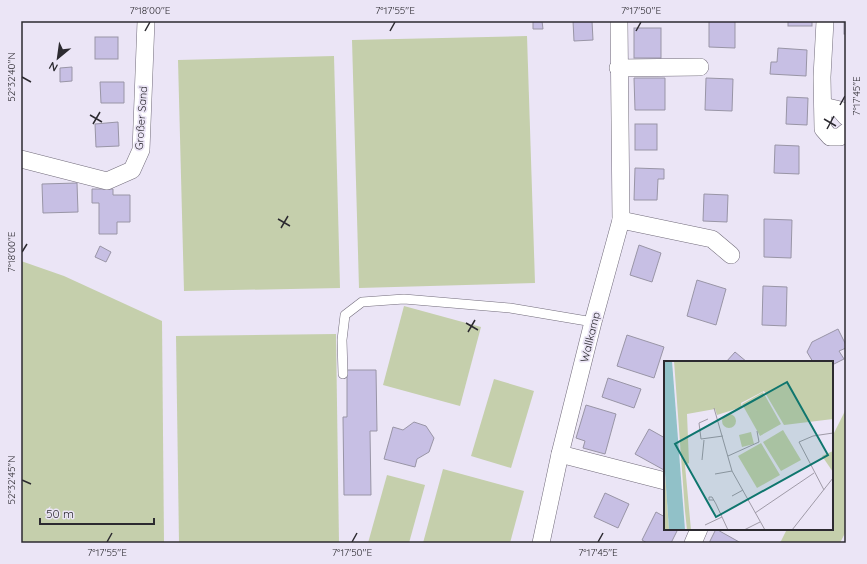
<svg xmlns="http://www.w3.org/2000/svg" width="867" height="564" font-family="Quicksand,sans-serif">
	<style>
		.green { fill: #c5cfac }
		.building { fill: #c7bfe4; stroke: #9995a6 }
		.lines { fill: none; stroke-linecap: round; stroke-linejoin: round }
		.service-casing { stroke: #726c7b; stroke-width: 10 }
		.minor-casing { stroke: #726c7b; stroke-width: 18 }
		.service { stroke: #fff; stroke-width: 9 }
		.minor { stroke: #fff; stroke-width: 17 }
		.ticks { fill: none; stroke: #2c2a30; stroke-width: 1.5 }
		.labels { text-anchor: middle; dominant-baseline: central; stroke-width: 3.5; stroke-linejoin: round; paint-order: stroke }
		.street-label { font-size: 11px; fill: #2c2a30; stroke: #ebe5f6 }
		.inset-road { fill: none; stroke: #9f9aa7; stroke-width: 1 }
		.view { fill: #0f766e; fill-opacity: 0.15; stroke: #0f766e; stroke-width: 2 }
		.inset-edge { fill: none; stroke: #2c2a30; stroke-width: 2 }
		.neatline { fill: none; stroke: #2c2a30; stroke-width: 1.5 }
		.ticks-label { font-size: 10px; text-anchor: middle; fill: #2c2a30 }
	</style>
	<rect width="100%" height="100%" fill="#ebe5f6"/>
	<g class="green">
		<polygon points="527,36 535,283 359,288 352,40"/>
		<polygon points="334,56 340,288 184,291 178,60"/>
		<polygon points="21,261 64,276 162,321 164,543 21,543"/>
		<polygon points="404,306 481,327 460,406 383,385"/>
		<polygon points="336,334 339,543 179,543 176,336"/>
		<polygon points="494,379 534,391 511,468 471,456"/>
		<polygon points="846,409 846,531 840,543 780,543 787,529 832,529 832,437"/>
		<polygon points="443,469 524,491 510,543 423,543"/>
		<polygon points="387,475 425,485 409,543 368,543"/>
	</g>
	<g class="building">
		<polygon points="533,21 542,21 543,29 533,29"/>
		<polygon points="573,21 592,21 593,40 574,41"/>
		<polygon points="709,21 735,21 735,48 709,47"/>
		<rect x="788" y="21" width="24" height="5"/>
		<rect x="844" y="21" width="2" height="13"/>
		<rect x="634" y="28" width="27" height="30"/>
		<rect x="95" y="37" width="23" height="22"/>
		<polygon points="778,48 807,50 806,76 770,74 771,62 777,62"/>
		<polygon points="72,67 72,81 60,82 60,68"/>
		<polygon points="634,78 665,78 665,110 635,110"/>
		<polygon points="706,78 733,79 732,111 705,110"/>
		<polygon points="100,82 124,82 124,103 101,103"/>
		<polygon points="787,97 808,98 807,125 786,124"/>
		<polygon points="118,122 119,146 96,147 95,124"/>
		<rect x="635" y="124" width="22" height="26"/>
		<polygon points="775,145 799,146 799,174 774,173"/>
		<polygon points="635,168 664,169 664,179 658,179 657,200 634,200"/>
		<polygon points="77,183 78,212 43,213 42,184"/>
		<polygon points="92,189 113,189 113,195 130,195 130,222 117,222 117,234 99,234 99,203 92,203"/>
		<polygon points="704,194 728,195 727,222 703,221"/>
		<polygon points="764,219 792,220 791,258 764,257"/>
		<polygon points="639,245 661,253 652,282 630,275"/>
		<polygon points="100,246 111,252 106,262 95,257"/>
		<polygon points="697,280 726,289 716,325 687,316"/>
		<polygon points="763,286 787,287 786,326 762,325"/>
		<polygon points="838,329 846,345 846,348 839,351 844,359 832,365 832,362 813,362 807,352 812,342"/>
		<polygon points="627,335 664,347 654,378 617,366"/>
		<polygon points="735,352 747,362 726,362"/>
		<polygon points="347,370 376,370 377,431 370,431 371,495 344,495 343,417 347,417"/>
		<polygon points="608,378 641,389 634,408 602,397"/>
		<polygon points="586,405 616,414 605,454 583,448 585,441 576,438"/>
		<polygon points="414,422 426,426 434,438 429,452 417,459 415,467 384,459 393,427 403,430"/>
		<polygon points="649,429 665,438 664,470 635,454"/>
		<polygon points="605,493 629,504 618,528 594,517"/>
		<polygon points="656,512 665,517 665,529 678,529 671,543 647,543 642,540"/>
		<polygon points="716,529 741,543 709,543"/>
	</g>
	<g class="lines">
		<g class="service-casing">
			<polyline id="service" points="343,374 342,340 345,315 362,302 404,299 510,308 593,322"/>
		</g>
		<g class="minor-casing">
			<g id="minor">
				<polyline points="825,21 822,77 823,129 830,137 840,137 846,132"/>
				<polyline points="618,68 700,67"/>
				<polyline points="823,106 840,110 846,117"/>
				<polyline points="21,159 107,181 132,170 141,150 146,21"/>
				<polyline points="621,220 712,239 731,255"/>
				<polyline points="560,454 665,481"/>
				<polyline points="541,543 560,454 593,322 621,220 619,21"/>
				<polyline points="693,543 699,529"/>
			</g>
		</g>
		<use href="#service" class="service"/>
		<use href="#minor" class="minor"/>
	</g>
	<path class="ticks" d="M145,31L150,22M390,31L395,22M636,31L641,22M22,77L31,82M840,105L845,96M90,115L102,122M824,119L836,126M93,124L100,112M827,129L834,116M278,219L290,226M281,228L288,216M22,252L27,244M466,323L478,330M468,332L475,320M22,480L31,484M107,542L112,533M352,542L357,533M598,542L603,533"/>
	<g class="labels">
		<g class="street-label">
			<text transform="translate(141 118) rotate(-86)">Großer Sand</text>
			<text transform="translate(590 337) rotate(-76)">Wallkamp</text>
		</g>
	</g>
	<g transform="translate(664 361)">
		<rect width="169" height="169" fill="#ebe5f6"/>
		<path d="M10,0H169V58L120,64L100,30L77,42L78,46L53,54L51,48L23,53L25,102L21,104L27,169H23L21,150ZM99,31L117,63L96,75L78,43ZM58 60a7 7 0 1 1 14 0a7 7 0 1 1-14 0ZM119,69L137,99L117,110L99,81ZM87,71L90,83L78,86L75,74ZM97,82L116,114L93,127L74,95ZM169,90V111L158,95ZM0,98L5,168V169H0Z" fill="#c5cfac"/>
		<path d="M0,0H8L21,169L5,168L0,98Z" fill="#91c1c8"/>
		<path class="inset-road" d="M50,47L68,110L101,169M44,58L35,62L37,78L59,75M64,95L95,81L93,70M38,99L40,79M51,113L68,110M160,129L135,81L149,75L169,72M68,135L79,129M50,139H45V136H48L52,143L64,169M91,152L150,112M41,164L58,156M80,169L96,161M128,169L169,117"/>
		<path class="view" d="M123,21L164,94L52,156L11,83Z"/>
		<rect width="169" height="169" class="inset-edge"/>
	</g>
	<rect width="867" height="564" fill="none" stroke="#ebe5f6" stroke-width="44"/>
	<g transform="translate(58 58) rotate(209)" stroke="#ebe5f6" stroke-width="3" paint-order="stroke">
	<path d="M0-3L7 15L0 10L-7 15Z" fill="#2c2a30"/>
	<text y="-6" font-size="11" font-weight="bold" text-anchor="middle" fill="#2c2a30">N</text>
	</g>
	<path d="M40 518v6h114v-6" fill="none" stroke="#2c2a30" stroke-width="2"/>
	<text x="46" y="518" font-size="12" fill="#2c2a30" stroke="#ebe5f6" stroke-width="3" paint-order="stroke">50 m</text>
	<rect x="22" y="22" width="823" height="520" class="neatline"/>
	<g class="ticks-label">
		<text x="150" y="14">7°18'00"E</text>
		<text x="395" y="14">7°17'55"E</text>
		<text x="641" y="14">7°17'50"E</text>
		<text transform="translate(11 77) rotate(-90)" y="4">52°32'40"N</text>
		<text transform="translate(856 96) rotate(-90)" y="4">7°17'45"E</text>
		<text transform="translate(11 252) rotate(-90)" y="4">7°18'00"E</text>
		<text transform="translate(11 480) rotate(-90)" y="4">52°32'45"N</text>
		<text x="107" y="556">7°17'55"E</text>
		<text x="352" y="556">7°17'50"E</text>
		<text x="598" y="556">7°17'45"E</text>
	</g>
</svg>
